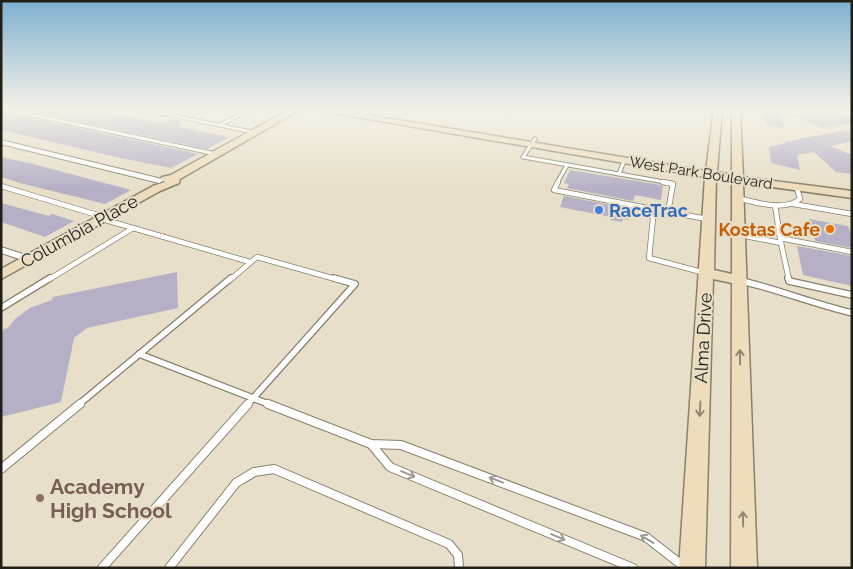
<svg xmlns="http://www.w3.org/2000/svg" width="853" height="569" font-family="Raleway,sans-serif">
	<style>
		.building { fill: #b6b0c6 }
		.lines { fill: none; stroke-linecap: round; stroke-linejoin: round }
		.lane-far3-casing { stroke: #88806b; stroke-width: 5 }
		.lane-far2-casing { stroke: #88806b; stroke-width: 6 }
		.lane-far1-casing { stroke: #88806b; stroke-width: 8 }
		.lane-casing { stroke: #88806b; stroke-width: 10 }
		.street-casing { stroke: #88806b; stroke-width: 2 }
		.secondary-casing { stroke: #88806b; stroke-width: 3 }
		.lane-far3 { stroke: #fff; stroke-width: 3 }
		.lane-far2 { stroke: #fff; stroke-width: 4.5 }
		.lane-far1 { stroke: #fff; stroke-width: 5.5 }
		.lane { stroke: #fff; stroke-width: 8 }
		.street { fill: #fff; fill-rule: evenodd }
		.secondary { fill: #eeddbc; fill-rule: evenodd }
		.oneway { stroke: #928872 }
		.oneway2 { stroke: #9c9a97 }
		.shop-dot { fill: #3f7fe0; stroke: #e7dfc9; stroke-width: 2 }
		.food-dot { fill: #e8710a; stroke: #e7dfc9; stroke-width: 2 }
		.education-dot { fill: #8d6e63; stroke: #e7dfc9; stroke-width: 2 }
		.labels { text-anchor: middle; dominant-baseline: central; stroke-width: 4; stroke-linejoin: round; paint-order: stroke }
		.far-street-label { font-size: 15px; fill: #221f17; stroke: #e7dfc9 }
		.shop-label { font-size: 18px; font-weight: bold; fill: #366cbe; stroke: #e7dfc9; text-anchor: start }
		.food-label { font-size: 18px; font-weight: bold; fill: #c56008; stroke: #e7dfc9; text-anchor: end }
		.street-label { font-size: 18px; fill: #221f17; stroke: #e7dfc9 }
		.near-education-label { font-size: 21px; font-weight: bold; fill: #785e54; stroke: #e7dfc9; text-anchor: start }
	</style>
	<rect width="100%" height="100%" fill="#e7dfc9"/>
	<g class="building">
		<polygon points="22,109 90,109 162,123 172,119 181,121 180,127 229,137 207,149"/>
		<polygon points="762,109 832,109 852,116 852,123 824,128 779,110 784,128 766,125"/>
		<polygon points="1,111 3,112 198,154 171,168 121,158 1,130"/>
		<polygon points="852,129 852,141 830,146 852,155 852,174 836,172 814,152 797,155 800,170 771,163 769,147 787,143 784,142"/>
		<polygon points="1,157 33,164 131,190 105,204 20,183 1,177"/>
		<polygon points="570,170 661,185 663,186 661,200 635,195 633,201 567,188 569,184 564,183"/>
		<polygon points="564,196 632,209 629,220 623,219 622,222 611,220 611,217 560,207"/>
		<polygon points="1,203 49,216 52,214 74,221 45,237 1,222"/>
		<polygon points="809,219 848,226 852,236 852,248 815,241"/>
		<polygon points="797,246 852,256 852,286 803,275"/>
		<polygon points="177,272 178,308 87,328 74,338 61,402 1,417 1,336 4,329 8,328 15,319 30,308 52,300 53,297"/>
	</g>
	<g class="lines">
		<g class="lane-far3-casing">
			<g id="lane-far3">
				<polyline points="4,109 216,154"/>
				<polyline points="220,125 251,109"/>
				<polyline points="535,139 523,157 670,183"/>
				<polyline points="619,174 624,161"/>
				<polyline points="557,183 567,165"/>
			</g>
		</g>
		<g class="lane-far2-casing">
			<g id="lane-far2">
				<polyline points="558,182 554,190 668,212 673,184 663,182"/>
				<polyline points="1,186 104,217"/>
				<path d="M737,198C755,202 784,212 800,199L797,188"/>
				<polyline points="793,204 852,214"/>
				<polyline points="775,205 780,238"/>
				<polyline points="654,209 649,258 705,273"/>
				<polyline points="668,212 707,219"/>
				<polyline points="102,219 250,262"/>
				<polyline points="740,235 781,243"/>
				<polyline points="48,280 133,228"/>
				<polyline points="230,280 257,257 339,280"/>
				<polyline points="789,280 780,238 852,252"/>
			</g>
		</g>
		<g class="lane-far1-casing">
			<g id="lane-far1">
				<polyline points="788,278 789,281 852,295"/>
				<path d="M742,281C779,290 815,304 852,313"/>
				<polyline points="1,308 50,278"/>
				<polyline points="139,354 271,405"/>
				<polyline points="78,405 231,278"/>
				<polyline points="247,405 355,284 334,278"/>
			</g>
		</g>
		<g class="lane-casing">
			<g id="lane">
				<polyline points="268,404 371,444 401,445 646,537 683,566"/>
				<polyline points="371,444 390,467 633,568"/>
				<polyline points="1,469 80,404"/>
				<polyline points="102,568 248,404"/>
				<polyline points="169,568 236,483 254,472 274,469 449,544 458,555 459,568"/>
			</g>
		</g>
		<g class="street-casing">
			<g id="street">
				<polygon points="134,109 147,109 259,132 256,134"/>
				<polygon points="1,140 162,179 163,181 159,183 1,144"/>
				<polygon points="1,247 32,257 34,259 29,262 1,253"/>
			</g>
		</g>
		<g class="secondary-casing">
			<g id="secondary">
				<polygon points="290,109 301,109 180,179 179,183 160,191 1,279 1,269 153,186 165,182 160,179 162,177 171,175"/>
				<path d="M310,109H331L706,171L714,109H722L717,172L732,175V109H740L743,177L852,191V198L743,183L757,568H731L732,283L713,279L705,568H679L705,177ZM716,179L732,181V274L714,270Z"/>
			</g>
		</g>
		<use href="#lane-far3" class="lane-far3"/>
		<use href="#lane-far2" class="lane-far2"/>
		<use href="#lane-far1" class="lane-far1"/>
		<use href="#lane" class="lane"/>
		<use href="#street" class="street"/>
		<use href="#secondary" class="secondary"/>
	</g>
	<defs><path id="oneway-shaft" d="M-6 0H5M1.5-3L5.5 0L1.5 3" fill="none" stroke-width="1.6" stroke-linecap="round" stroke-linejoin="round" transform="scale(1.25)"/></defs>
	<g class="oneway">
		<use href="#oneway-shaft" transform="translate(740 357) rotate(-91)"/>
		<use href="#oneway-shaft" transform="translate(700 409) rotate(93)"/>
		<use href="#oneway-shaft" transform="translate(743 519) rotate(-91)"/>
	</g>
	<g class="oneway2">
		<use href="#oneway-shaft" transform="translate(408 474) rotate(23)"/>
		<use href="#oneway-shaft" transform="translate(496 480) rotate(-159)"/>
		<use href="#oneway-shaft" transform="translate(558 537) rotate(23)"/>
		<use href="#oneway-shaft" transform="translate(647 539) rotate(-149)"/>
	</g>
	<linearGradient id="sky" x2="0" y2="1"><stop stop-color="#7eb0d0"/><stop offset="0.58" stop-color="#f4f1e7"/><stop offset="1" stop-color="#f4f1e7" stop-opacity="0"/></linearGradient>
	<rect width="853" height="189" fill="url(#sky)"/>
	<circle class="shop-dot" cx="599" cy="210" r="5"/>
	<circle class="food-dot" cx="830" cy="229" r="5"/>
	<circle class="education-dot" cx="40" cy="498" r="5"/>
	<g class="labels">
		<g class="far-street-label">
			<text transform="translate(701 173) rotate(9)">West Park Boulevard</text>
		</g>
		<g class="shop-label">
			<text x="609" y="210">RaceTrac</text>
		</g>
		<g class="food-label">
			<text x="820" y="229">Kostas Cafe</text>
		</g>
		<g class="street-label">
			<text transform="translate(79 231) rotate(-29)">Columbia Place</text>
			<text transform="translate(703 338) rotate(-87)">Alma Drive</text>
		</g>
		<g class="near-education-label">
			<text x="50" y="486">Academy<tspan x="50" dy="24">High School</tspan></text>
		</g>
	</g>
	<rect width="853" height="569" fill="none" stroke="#221f17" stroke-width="5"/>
</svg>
